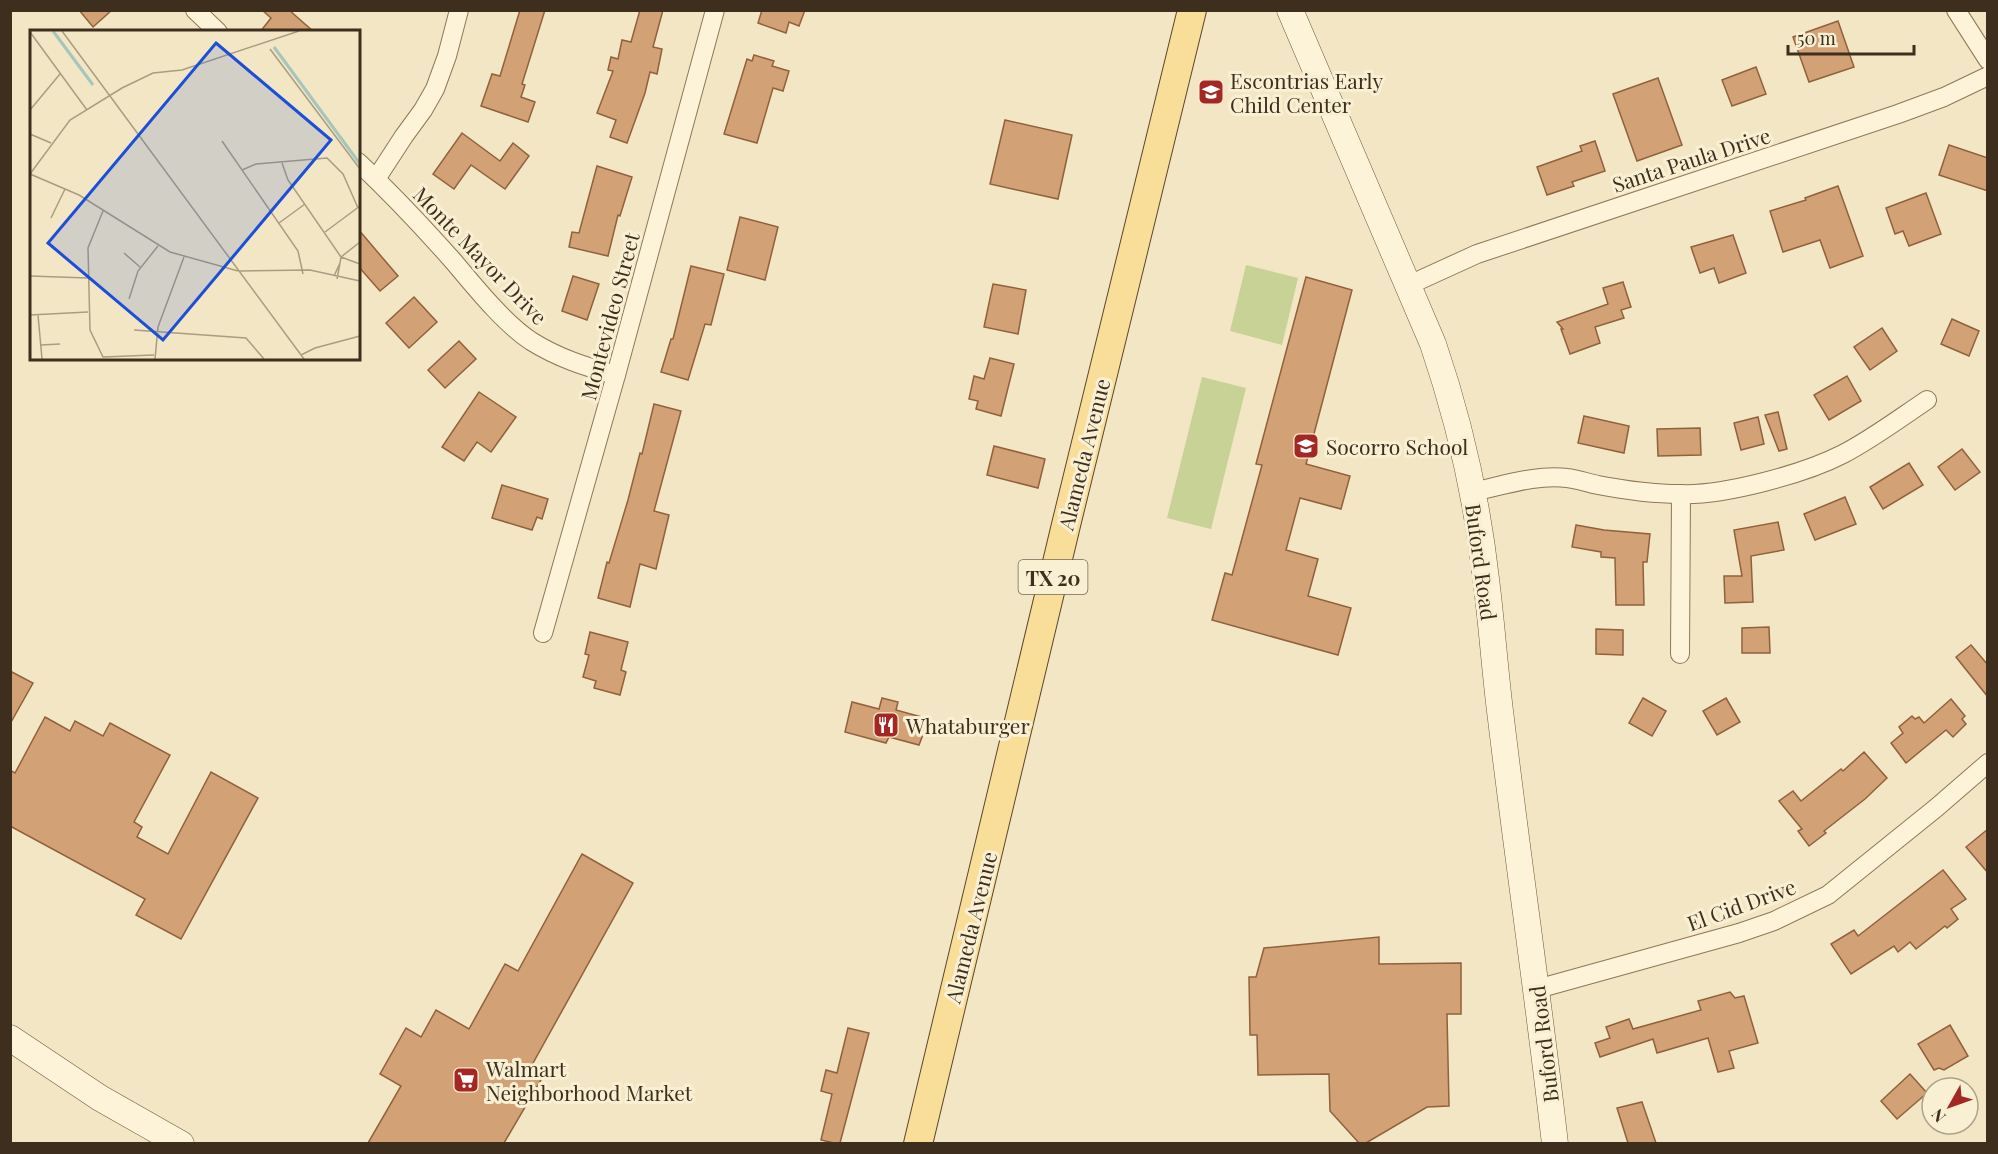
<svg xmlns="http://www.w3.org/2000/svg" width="1998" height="1154" font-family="'Playfair Display',serif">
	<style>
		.green { fill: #c8d196 }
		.building { fill: #d3a176; stroke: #90613c; stroke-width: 1.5 }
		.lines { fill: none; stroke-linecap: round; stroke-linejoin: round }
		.street-casing { stroke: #8f7758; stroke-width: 20 }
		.secondary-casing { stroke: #70583b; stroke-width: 27 }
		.primary-casing { stroke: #5c452d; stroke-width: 30 }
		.street { stroke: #fcf3d8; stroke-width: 18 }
		.secondary { stroke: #fcf3d8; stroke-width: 26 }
		.primary { stroke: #f8de99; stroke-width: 28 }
		.labels { text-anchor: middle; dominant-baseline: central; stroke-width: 6; stroke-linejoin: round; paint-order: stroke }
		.shield { fill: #f9f0d4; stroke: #756855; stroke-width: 1.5 }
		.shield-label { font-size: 20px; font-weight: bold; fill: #3d2e1e }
		.poi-label { font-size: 21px; fill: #3d2e1e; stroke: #f9f0d4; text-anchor: start }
		.street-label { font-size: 21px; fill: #3d2e1e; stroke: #f9f0d4 }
		.inset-river { fill: none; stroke: #a6c5bd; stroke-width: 3 }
		.inset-road { fill: none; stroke: #aa9c82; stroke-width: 1.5 }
		.view { fill: #1d4ed8; fill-opacity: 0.15; stroke: #1d4ed8; stroke-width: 3 }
		.inset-edge { fill: none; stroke: #3d2e1e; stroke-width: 3 }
	</style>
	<rect width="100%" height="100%" fill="#f2e6c4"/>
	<g class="green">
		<polygon points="1246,265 1298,278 1282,345 1230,331"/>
		<polygon points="1202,377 1246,388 1211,529 1167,518"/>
	</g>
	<g class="building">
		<polygon points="79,10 112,10 93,27"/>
		<polygon points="262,10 289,10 314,32 260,32 271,18"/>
		<polygon points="520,10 545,10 522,84 525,85 521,97 535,102 528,122 481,106 492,74 500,76"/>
		<polygon points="640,10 663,10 653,47 662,49 657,74 650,72 645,93 627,143 610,137 616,120 597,113 613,71 608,70 611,57 618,59 622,40 631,42"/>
		<polygon points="762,10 805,10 799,26 789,22 786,33 758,23"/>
		<polygon points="1838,21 1854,67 1809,82 1793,37"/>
		<polygon points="754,55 774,61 772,66 789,71 783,91 773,88 757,143 724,134 747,59 752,61"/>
		<polygon points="1756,67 1766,94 1732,106 1722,80"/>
		<polygon points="1658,78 1682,145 1637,161 1613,94"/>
		<polygon points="1005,120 1072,135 1058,199 990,184"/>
		<polygon points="462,133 500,161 513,143 529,156 505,189 471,165 454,189 433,174"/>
		<polygon points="1595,141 1605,171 1572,182 1574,186 1547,195 1537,167 1582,151 1580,146"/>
		<polygon points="1949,145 1988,158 1988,191 1939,175"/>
		<polygon points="597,166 632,177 620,216 618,215 608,256 569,247 572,232 579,233"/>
		<polygon points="1838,186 1863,256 1830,268 1820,240 1783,252 1770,211 1806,200 1805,198"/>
		<polygon points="1926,193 1941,234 1909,246 1903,231 1895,234 1886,208"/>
		<polygon points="740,217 778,227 765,280 727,270"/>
		<polygon points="358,229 398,276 380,291 358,266"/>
		<polygon points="1733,235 1746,273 1719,283 1714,268 1700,273 1691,247"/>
		<polygon points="691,266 724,274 711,325 705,324 688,380 661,372 671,339 673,339"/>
		<polygon points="573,276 599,284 587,320 562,311"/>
		<polygon points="1306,277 1352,290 1306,464 1350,476 1341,509 1300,498 1286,550 1318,559 1308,596 1351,608 1338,655 1212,620 1225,573 1232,575 1262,465 1256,464"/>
		<polygon points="1623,282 1631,307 1621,310 1624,318 1595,327 1600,343 1570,354 1561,329 1563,329 1557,322 1608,304 1603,288"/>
		<polygon points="993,284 1026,290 1018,334 984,327"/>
		<polygon points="414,297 437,322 409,348 386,323"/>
		<polygon points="1952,319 1979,331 1969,356 1941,344"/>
		<polygon points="1882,328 1897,351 1870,370 1854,347"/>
		<polygon points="459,341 476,359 445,388 428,370"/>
		<polygon points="990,358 1014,364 1001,416 976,409 978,401 969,399 974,376 984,379"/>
		<polygon points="1847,376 1861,401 1829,420 1814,395"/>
		<polygon points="479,392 516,417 491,452 477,442 464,461 442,447"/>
		<polygon points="654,404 681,411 654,511 669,515 656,569 640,564 630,607 598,598 607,562 609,563 628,500 640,453 642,454"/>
		<polygon points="1778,412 1787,449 1779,451 1765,415"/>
		<polygon points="1584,416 1629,426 1624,453 1578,443"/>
		<polygon points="1758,417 1764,444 1741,450 1734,423"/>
		<polygon points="1700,428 1701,455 1658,456 1657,429"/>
		<polygon points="994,446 1045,459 1038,488 987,475"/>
		<polygon points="1962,449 1980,472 1955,490 1938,467"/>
		<polygon points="1909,463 1923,485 1883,509 1870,487"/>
		<polygon points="502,485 548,499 542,519 537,517 532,530 492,518"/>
		<polygon points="1845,497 1856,524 1815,540 1804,514"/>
		<polygon points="1778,522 1784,550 1751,556 1753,602 1725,603 1724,576 1742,576 1734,530"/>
		<polygon points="1576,525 1604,530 1650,534 1647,562 1643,562 1644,605 1616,605 1615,558 1601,557 1601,552 1572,547"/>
		<polygon points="1769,627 1770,653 1742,653 1742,628"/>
		<polygon points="1596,629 1623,630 1623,655 1596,654"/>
		<polygon points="590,632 628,642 621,670 626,672 620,695 594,688 596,681 583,677 589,655 585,654"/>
		<polygon points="1971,645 1988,665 1988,697 1956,657"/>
		<polygon points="10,671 33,683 10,724"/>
		<polygon points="882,698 898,702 896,710 929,719 919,745 889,737 886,743 845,732 852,702 879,709"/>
		<polygon points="1643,698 1666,711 1652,736 1629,723"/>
		<polygon points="1726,698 1740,722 1717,735 1703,711"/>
		<polygon points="1951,699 1965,716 1962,719 1966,724 1953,737 1946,730 1906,763 1891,743 1903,733 1899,727 1912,716 1915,719 1919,717 1924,723"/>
		<polygon points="45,717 70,731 75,721 103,736 110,723 170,755 134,822 142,827 137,837 168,854 211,772 258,798 181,939 136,915 145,899 10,826 10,770 15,773"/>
		<polygon points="1864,752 1887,778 1865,799 1824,831 1826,833 1809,846 1798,831 1802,829 1779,801 1793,791 1801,801 1841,769 1843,771"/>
		<polygon points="1988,829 1988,873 1966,847"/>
		<polygon points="582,854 633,883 532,1065 545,1073 504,1143 368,1143 401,1086 380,1074 406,1028 421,1037 436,1010 469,1029 505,964 518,971"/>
		<polygon points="1943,870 1966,899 1951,909 1958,919 1947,928 1945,926 1916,949 1910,942 1898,952 1894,946 1851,974 1831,944 1854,930 1858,936"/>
		<polygon points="1379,937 1379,964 1461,963 1461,1014 1447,1014 1449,1106 1427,1107 1366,1143 1359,1143 1330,1111 1329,1074 1258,1075 1257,1035 1250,1035 1249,977 1256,977 1264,948"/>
		<polygon points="1730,992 1735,998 1744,996 1758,1043 1729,1051 1734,1068 1718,1072 1708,1038 1657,1053 1653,1039 1600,1057 1595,1043 1610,1038 1606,1027 1629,1019 1633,1029 1701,1010 1698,1001"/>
		<polygon points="1950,1025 1968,1056 1944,1070 1939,1068 1934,1070 1918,1044"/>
		<polygon points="848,1028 869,1033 840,1143 834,1143 821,1140 832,1094 821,1091 826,1070 837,1073"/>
		<polygon points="1910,1074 1927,1093 1897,1119 1881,1101"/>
		<polygon points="1642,1102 1656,1143 1628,1143 1617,1108"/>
	</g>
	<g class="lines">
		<g class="street-casing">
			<g id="street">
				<polyline points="195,10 218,32"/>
				<polyline points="1956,10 1988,60"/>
				<path d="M358,162C392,194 423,227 454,262C475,287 504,323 531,341C558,358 586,367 616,375"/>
				<polyline points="376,179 404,136 423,110 435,89 447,56 459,10"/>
				<polyline points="1409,285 1477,254 1898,114 1944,97 1988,76"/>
				<path d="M1472,492C1502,486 1536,474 1567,478C1577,479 1588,483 1598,485C1624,490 1653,494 1680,494C1723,496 1804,474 1843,454C1872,439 1900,418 1927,400"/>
				<polyline points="543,633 616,375 715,10"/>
				<polyline points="1680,654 1681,494"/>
				<polyline points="1537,989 1739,933 1774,921 1828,895 1936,808 1988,763"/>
			</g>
		</g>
		<g class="secondary-casing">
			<g id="secondary">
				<path d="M1290,10L1433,344C1459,420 1477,499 1486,579C1492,626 1495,673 1501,719C1518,861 1539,1002 1555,1144"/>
				<polyline points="10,1038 100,1098 181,1144"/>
			</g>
		</g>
		<g class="primary-casing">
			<polyline id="primary" points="918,1144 1066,525 1192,10"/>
		</g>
		<use href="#street" class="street"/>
		<use href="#secondary" class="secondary"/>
		<use href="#primary" class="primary"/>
	</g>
	<defs>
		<g id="school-square" transform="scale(1.35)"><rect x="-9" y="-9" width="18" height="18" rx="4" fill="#a32723" stroke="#f9f0d4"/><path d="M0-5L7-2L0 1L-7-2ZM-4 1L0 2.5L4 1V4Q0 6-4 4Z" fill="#fff"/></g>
		<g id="restaurant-square" transform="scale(1.35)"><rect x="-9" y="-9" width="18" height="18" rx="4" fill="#a32723" stroke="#f9f0d4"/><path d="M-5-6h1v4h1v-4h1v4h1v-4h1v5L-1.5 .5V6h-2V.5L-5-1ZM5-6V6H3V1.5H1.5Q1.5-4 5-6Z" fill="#fff"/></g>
		<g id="supermarket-square" transform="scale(1.35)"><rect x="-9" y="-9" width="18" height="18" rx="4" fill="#a32723" stroke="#f9f0d4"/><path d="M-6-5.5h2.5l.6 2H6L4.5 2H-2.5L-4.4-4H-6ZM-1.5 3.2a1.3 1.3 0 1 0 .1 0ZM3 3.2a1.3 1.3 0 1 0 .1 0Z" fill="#fff"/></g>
	</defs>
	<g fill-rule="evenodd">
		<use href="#school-square" x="1211" y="92"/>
		<use href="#school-square" x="1306" y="446"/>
		<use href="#restaurant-square" x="886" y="725"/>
		<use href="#supermarket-square" x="466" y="1080"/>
	</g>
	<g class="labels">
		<rect class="shield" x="1018.5" y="560" width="69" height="34" rx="4.5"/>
		<g class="shield-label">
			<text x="1053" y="577">TX 20</text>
		</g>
		<g class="poi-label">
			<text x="1230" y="80">Escontrias Early<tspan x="1230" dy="24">Child Center</tspan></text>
			<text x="1326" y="446">Socorro School</text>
			<text x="906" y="725">Whataburger</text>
			<text x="486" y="1068">Walmart<tspan x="486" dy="24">Neighborhood Market</tspan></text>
		</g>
		<g class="street-label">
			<text transform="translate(1691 159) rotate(-18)">Santa Paula Drive</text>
			<text transform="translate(481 255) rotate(46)">Monte Mayor Drive</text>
			<text transform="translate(609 316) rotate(-75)">Montevideo Street</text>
			<text transform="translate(1083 454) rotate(-76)">Alameda Avenue</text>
			<text transform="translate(1482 562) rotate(82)">Buford Road</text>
			<text transform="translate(1741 904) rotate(-20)">El Cid Drive</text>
			<text transform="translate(970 927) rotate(-76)">Alameda Avenue</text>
			<text transform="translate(1543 1044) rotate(-97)">Buford Road</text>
		</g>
	</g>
	<g transform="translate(30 30)">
		<rect width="330" height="330" fill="#f2e6c4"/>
		<path class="inset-river" d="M23,1L63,55M244,17L330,134"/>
		<path class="inset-road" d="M32,1L274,329M0,2L57,80M240,19L330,139M0,80L30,44M0,104L21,113M192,111L268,221L273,244M252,133L258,150L311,227L310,233M212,140L226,134L297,128L313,144L328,178M0,144L40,90L92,58L123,43L152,40L269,1M0,144L49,165L140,222L208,241M73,181L58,218L60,300L73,327L124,325M21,188L35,159M249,193L275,174M295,202L330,176M330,212L311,227L330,234M94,223L110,237M209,241L280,240L330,251M0,246L58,248M304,246L310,233L307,249M99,269L108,241L128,216M0,285L58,282M8,285L12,329M104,300L216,308L234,329M11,315L30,314M271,325L285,318L330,306M125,329L128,297L154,227"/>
		<path class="view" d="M186,13L301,110L133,310L18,213Z"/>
		<rect width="330" height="330" class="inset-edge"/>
	</g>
	<rect width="1998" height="1154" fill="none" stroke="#3d2e1e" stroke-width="24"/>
	<g transform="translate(1950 1106) rotate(230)"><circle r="28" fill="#f9f0d4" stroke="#aea28b" stroke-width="1.5"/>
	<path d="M0-4.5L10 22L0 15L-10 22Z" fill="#a32723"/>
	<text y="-9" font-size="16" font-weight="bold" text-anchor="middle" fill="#3d2e1e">N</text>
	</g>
	<path d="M1788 45v9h126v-9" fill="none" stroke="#3d2e1e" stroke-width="3"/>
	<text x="1797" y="45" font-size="18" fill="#3d2e1e" stroke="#f9f0d4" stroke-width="4.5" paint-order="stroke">50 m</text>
</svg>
